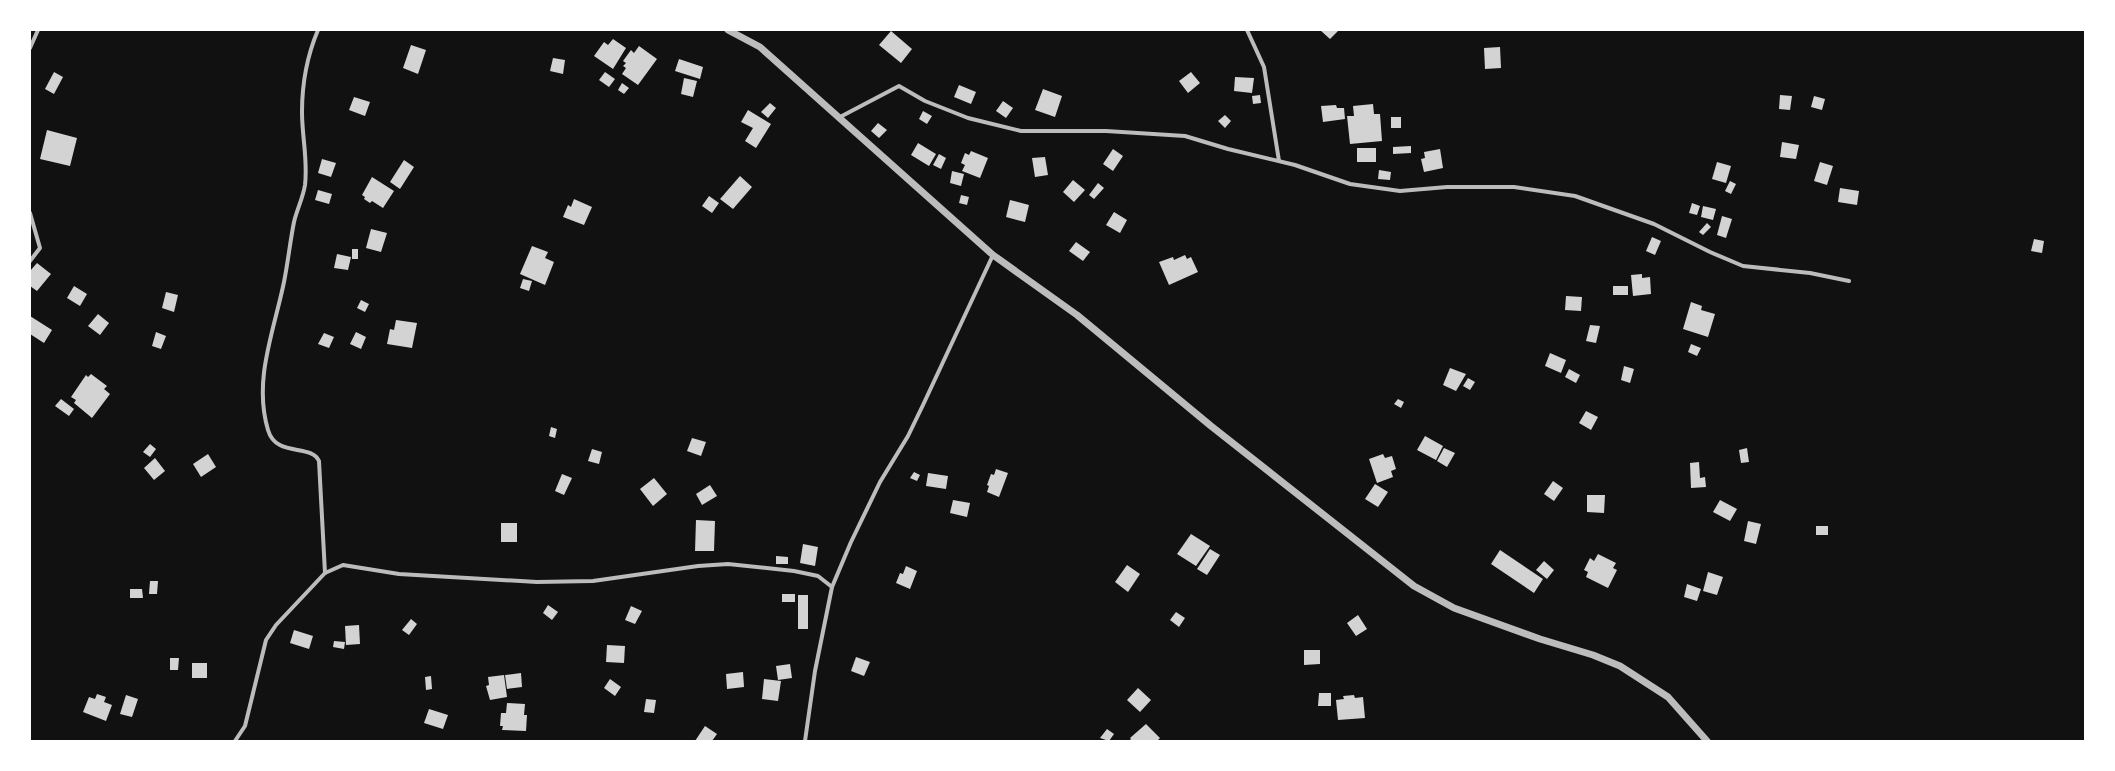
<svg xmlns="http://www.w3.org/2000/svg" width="2115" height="771" font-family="'Varela Round',sans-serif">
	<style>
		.building { fill: #d3d3d3 }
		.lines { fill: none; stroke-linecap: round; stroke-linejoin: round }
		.minor { stroke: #bcbcbc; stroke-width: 4 }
		.tertiary { stroke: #bcbcbc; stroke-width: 7 }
	</style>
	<rect width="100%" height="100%" fill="#111"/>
	<g class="building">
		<polygon points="1320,30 1339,30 1330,39"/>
		<polygon points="891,31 912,49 901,63 879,45"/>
		<polygon points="613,39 626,48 613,69 594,56 604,42 608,45"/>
		<polygon points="411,45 426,50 418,74 403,68"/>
		<polygon points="639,46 657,59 638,85 622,74 626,68 623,66 626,63 623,61 631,50 634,53"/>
		<polygon points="1500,47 1501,68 1485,69 1484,48"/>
		<polygon points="553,58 565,60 563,74 550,71"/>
		<polygon points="679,59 703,67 700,79 675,71"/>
		<polygon points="54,72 63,77 54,94 45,89"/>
		<polygon points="605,72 615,79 609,87 599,80"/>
		<polygon points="1191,72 1200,83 1188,93 1179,81"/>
		<polygon points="1235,77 1254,78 1252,93 1234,91"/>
		<polygon points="684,78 697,81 693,97 681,94"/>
		<polygon points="622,83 629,88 624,94 618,90"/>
		<polygon points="959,85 976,92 971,104 954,97"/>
		<polygon points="1043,89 1062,96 1055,117 1035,110"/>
		<polygon points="1260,95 1261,103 1253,104 1252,96"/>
		<polygon points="1780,95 1792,96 1790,110 1779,109"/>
		<polygon points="1814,96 1825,99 1822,110 1811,107"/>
		<polygon points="354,97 370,102 365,116 349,110"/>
		<polygon points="1003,101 1013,108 1006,118 996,111"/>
		<polygon points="770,103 776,108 768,118 761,112"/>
		<polygon points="1373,104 1374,114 1380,114 1382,141 1350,144 1347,116 1354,116 1353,106"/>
		<polygon points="1336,105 1337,108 1344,108 1345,119 1323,122 1321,106"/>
		<polygon points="748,110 771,124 756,148 745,141 753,128 741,122"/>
		<polygon points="923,111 932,116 927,124 919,119"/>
		<polygon points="1225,115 1231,121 1225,128 1218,121"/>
		<rect x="1391" y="117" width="10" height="11"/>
		<polygon points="878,123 887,130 879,138 871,131"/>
		<polygon points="47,130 77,138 70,166 40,159"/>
		<polygon points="1782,142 1799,145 1796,159 1780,157"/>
		<polygon points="918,143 936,154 929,166 911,155"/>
		<polygon points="1411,146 1411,153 1393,154 1393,147"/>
		<rect x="1357" y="148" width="19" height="14"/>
		<polygon points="1113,149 1123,156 1113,171 1103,164"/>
		<polygon points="1440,149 1443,168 1424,172 1421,159 1425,158 1424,152"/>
		<polygon points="971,151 988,158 980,178 962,171 965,165 961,163 965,153 969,155"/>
		<polygon points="939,154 946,158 941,169 933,165"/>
		<polygon points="1045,157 1048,175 1035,177 1032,158"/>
		<polygon points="322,159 336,163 331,177 318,173"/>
		<polygon points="404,160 414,167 400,189 390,182"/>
		<polygon points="1717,162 1731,166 1726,183 1712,179"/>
		<polygon points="1820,162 1833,166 1827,185 1814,181"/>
		<polygon points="1379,170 1391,172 1390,180 1378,179"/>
		<polygon points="952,171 964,174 961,186 950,183"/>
		<polygon points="740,176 752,187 733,209 720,199"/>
		<polygon points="372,177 394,191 383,208 372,201 370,203 364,199 365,197 362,195"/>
		<polygon points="1073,180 1085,190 1074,202 1063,192"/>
		<polygon points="1730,181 1736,184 1731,194 1725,191"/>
		<polygon points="1098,183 1104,188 1094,199 1089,195"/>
		<polygon points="1840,188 1859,191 1857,205 1838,202"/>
		<polygon points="318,190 332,194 329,204 315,200"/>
		<polygon points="961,195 969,197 967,205 959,203"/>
		<polygon points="709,196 719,203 712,213 702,206"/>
		<polygon points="574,199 592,207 584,225 563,217 568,205 571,207"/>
		<polygon points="1010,200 1029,205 1025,222 1006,217"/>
		<polygon points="1692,203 1700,206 1697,215 1689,213"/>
		<polygon points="1703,206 1716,209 1713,220 1701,217"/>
		<polygon points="1114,212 1127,220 1120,233 1106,225"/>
		<polygon points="1722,216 1732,219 1726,238 1717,235"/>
		<polygon points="1707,223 1711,227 1703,235 1699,232"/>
		<polygon points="371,229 387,233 381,252 366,248"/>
		<polygon points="1652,237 1661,241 1655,255 1646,251"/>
		<polygon points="2034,239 2044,241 2042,253 2031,251"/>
		<polygon points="1076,242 1090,252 1083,261 1069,251"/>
		<polygon points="532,246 548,252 545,258 554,262 545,285 520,274"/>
		<rect x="352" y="249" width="6" height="10"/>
		<polygon points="337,254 351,257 348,270 334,268"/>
		<polygon points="1185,255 1187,259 1191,257 1198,272 1169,285 1159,262 1173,257 1174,260"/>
		<polygon points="37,263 51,274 37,291 30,286 30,271"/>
		<polygon points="1642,274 1642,278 1650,277 1651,294 1633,296 1631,275"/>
		<polygon points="523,279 532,281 529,291 520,288"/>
		<polygon points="74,286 87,294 80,306 67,298"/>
		<rect x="1613" y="286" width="15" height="9"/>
		<polygon points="166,292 178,295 174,312 162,308"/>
		<polygon points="1566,296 1582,297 1581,311 1565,310"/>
		<polygon points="361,300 369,304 365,312 357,308"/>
		<polygon points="1691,302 1702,306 1701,310 1715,314 1708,337 1683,329"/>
		<polygon points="98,314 109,323 100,335 88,326"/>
		<polygon points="30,316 52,330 44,343 30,334"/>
		<polygon points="396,320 417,323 412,348 387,344 390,329 394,330"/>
		<polygon points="1590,325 1600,326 1596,343 1586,341"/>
		<polygon points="156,332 166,336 161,349 152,346"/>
		<polygon points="356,332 366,337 361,349 350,344"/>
		<polygon points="324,333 334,337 329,348 318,344"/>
		<polygon points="1691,344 1701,348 1697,356 1688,352"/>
		<polygon points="1550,353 1566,360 1561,373 1545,366"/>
		<polygon points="1624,366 1634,369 1630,383 1621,380"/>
		<polygon points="1450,368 1466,374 1456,391 1443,385"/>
		<polygon points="1569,369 1580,375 1576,383 1565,377"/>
		<polygon points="91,374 107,386 104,389 110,394 92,418 74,403 76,400 71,397 86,375 88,377"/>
		<polygon points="1468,378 1475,382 1470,390 1463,386"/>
		<polygon points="61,399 74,409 69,416 55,406"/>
		<polygon points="1398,399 1404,402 1401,408 1394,404"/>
		<polygon points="1586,411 1598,417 1591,430 1579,423"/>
		<polygon points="551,427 557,429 555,438 549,436"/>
		<polygon points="1425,436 1443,446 1436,460 1417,450"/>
		<polygon points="692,438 706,442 701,456 687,451"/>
		<polygon points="150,444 156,449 150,457 143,452"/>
		<polygon points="1444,448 1455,453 1447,467 1437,461"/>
		<polygon points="1747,448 1749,462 1741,463 1739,450"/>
		<polygon points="592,449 602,452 599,464 588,461"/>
		<polygon points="208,454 216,467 201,477 193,464"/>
		<polygon points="1383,454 1385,458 1392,456 1396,469 1391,471 1393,477 1377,483 1369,459"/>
		<polygon points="155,458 165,471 154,480 144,468"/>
		<polygon points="1699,462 1700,478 1705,477 1706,487 1691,488 1690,463"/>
		<polygon points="996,469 1008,473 999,497 987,492 989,486 987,485 991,474 994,475"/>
		<polygon points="914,472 920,475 917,481 910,478"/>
		<polygon points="928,473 948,476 946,489 926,486"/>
		<polygon points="562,474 572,478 564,495 555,491"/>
		<polygon points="654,478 667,494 653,506 640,489"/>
		<polygon points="1553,481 1563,488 1554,501 1544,494"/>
		<polygon points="1375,484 1388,492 1378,507 1365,499"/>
		<polygon points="710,485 717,496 702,505 696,494"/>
		<polygon points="1587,495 1605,495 1604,513 1587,512"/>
		<polygon points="953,500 970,503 967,517 950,513"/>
		<polygon points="1720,500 1737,509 1730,521 1713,512"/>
		<polygon points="696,520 715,521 714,551 695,551"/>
		<polygon points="1748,521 1761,524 1756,544 1744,541"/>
		<rect x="501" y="523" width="16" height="19"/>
		<rect x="1816" y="526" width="12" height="9"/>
		<polygon points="1191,534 1210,546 1196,566 1177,554"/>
		<polygon points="803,544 818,547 815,566 800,563"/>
		<polygon points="1210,549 1220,555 1207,575 1197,569"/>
		<polygon points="1500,550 1543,579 1534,593 1491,564"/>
		<polygon points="1598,554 1616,563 1613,568 1617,570 1608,588 1586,577 1588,572 1584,570 1590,558 1594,561"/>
		<polygon points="776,556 788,557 788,564 776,564"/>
		<polygon points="1544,561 1554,570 1547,579 1536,570"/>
		<polygon points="1127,565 1140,574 1128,592 1115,582"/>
		<polygon points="906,566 917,571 910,589 896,583 900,573 903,574"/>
		<polygon points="1708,572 1723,577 1717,595 1703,591"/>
		<polygon points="150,581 158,581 157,594 149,594"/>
		<polygon points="1687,584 1701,589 1697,601 1684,597"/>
		<polygon points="130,589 142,589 143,598 130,598"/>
		<rect x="782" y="594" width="13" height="8"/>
		<rect x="798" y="595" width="10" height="34"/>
		<polygon points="548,605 558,612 552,620 543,613"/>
		<polygon points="631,606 642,611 635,624 625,620"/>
		<polygon points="1176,612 1185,618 1179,627 1170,620"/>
		<polygon points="1358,615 1367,629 1356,636 1347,623"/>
		<polygon points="411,619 417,624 409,635 402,630"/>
		<polygon points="359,625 360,644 346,645 345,626"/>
		<polygon points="294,630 313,636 309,649 290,643"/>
		<polygon points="334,641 345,642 344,649 333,647"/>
		<polygon points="607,645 625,646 624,663 606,662"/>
		<polygon points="1304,650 1320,650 1320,664 1304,665"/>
		<polygon points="856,657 870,662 864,676 851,671"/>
		<polygon points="170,658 179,658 178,670 170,670"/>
		<rect x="192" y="663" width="15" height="15"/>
		<polygon points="790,664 792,678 778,680 776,666"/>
		<polygon points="743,672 744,687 727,689 726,674"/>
		<polygon points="521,673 522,687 507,689 505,675"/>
		<polygon points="504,675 507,697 490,700 486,686 489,685 488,677"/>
		<polygon points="431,676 432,689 426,690 425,677"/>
		<polygon points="610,679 621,687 615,696 604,688"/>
		<polygon points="764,679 781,681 778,701 762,699"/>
		<polygon points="1138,688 1151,700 1140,712 1127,700"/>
		<polygon points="1319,693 1331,693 1331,706 1318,706"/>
		<polygon points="97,694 106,697 104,702 112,705 106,721 83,712 89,697 95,699"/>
		<polygon points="126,695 138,699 132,717 120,714"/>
		<polygon points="1354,695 1355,698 1363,697 1365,718 1338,720 1336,700 1344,699 1343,696"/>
		<polygon points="646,699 656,700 654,713 644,712"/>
		<polygon points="507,703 525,704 524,715 527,715 526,731 502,730 503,726 500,726 501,713 506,713"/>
		<polygon points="429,709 448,715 443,729 424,723"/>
		<polygon points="1146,724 1160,738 1157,741 1129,741 1131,739 1130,738"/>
		<polygon points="705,726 717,734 712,741 695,741"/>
		<polygon points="1107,729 1114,734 1109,741 1100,738"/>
	</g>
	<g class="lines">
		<g class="minor">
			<path d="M318,30C307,56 302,84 302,112C302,137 308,160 305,185C303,198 297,209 294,222C290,242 288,262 284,282C274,331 253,380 268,430C276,458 311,443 319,461L325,573"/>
			<polyline points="1247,30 1264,67 1279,161"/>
			<polyline points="30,48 38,30"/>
			<polyline points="840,117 899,86 925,101 968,118 1021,131 1106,131 1185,136 1228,149 1295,165 1350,184 1400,191 1447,187 1514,187 1575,196 1654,224 1710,252 1743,266 1810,273 1849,281"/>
			<polyline points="30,213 40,248 30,261"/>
			<polyline points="235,741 245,726 266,640 276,625 325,573 343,565 399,574 537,582 593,581 698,566 728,564 794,571 818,576 832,587"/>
			<polyline points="805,741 815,671 832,587 851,542 880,482 908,436 923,405 993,255"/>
		</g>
		<polyline class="tertiary" points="728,30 760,47 993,255 1077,315 1211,426 1414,586 1454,608 1540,639 1593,655 1620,666 1668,697 1707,741"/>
	</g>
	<rect width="2115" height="771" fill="none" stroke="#ffffff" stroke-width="62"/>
</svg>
